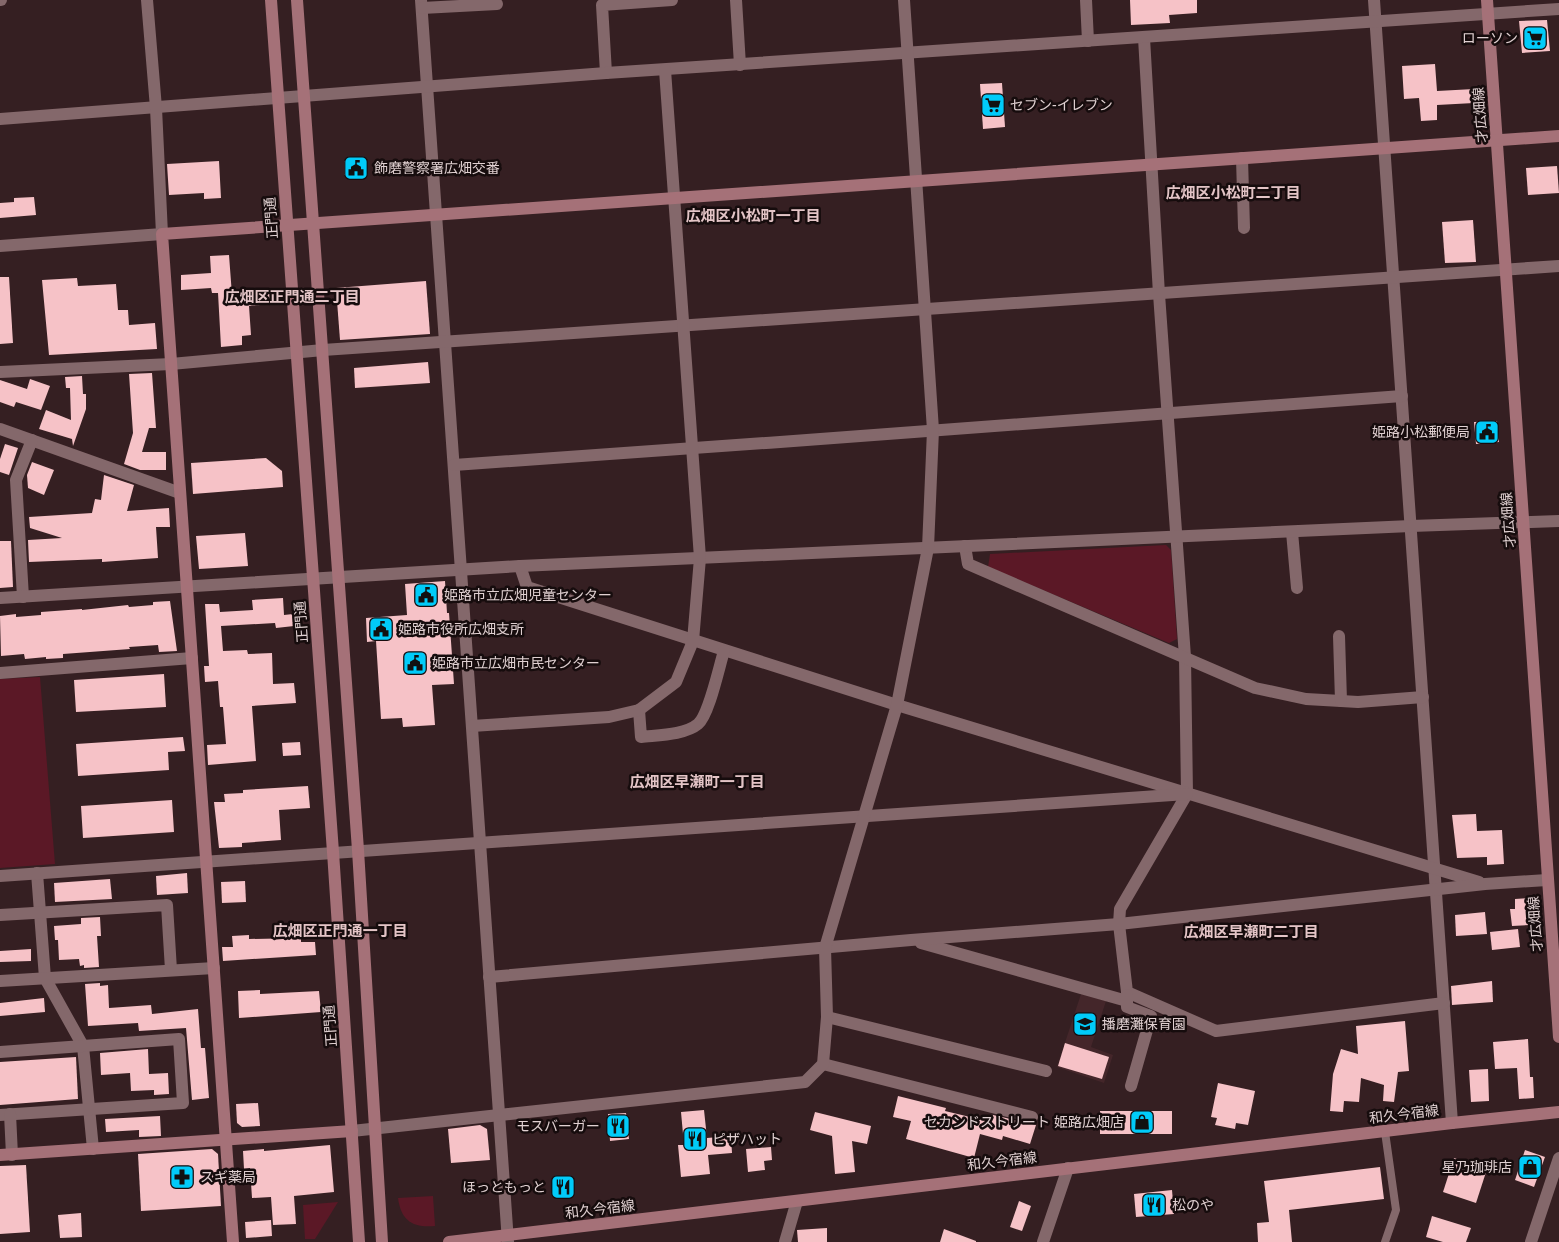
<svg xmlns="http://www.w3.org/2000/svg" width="1559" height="1242" font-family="Arial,'Noto Sans JP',sans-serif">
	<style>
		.built { fill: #44262a }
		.green { fill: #5b1826 }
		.building { fill: #f6c2c7 }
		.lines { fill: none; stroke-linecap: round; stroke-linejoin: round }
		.lane { stroke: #84686b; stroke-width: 8 }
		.street { stroke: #84686b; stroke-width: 12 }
		.secondary { stroke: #a57178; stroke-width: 12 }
		.labels { text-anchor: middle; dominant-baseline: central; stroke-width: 5; stroke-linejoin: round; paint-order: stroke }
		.poi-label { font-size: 14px; fill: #e0d0d1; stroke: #160c0d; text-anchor: start }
		.street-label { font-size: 14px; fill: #e0d0d1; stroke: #160c0d }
		.neighbourhood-label { font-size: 15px; font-weight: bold; fill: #e3c4c6; stroke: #160c0d }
	</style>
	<rect width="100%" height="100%" fill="#351f22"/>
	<polygon class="built" points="1081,994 1106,1001 1091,1047 1113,1055 1104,1083 1057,1067"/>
	<g class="green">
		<polygon points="1166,545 1171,550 1177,639 1169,643 988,567 990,554"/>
		<polygon points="40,677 55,864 0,868 0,679"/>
		<path d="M433,1196L435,1226C413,1228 401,1221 398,1198Z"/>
		<polygon points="338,1202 315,1239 305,1239 303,1205"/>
	</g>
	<g class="building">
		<polygon points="1130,0 1197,0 1197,13 1169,15 1170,23 1131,25"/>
		<polygon points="1547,20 1550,51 1522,53 1519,21"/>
		<polygon points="1435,64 1437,91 1474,89 1474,103 1437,105 1437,120 1421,121 1419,98 1404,99 1402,66"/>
		<polygon points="1002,83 1005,127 983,129 980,84"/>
		<polygon points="363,160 364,174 344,175 344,161"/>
		<polygon points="219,161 221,198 204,199 204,193 169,195 167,164"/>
		<polygon points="1557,166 1559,193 1528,195 1526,168"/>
		<polygon points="34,197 36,215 0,218 0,203 14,202 14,198"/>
		<polygon points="1473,220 1476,262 1445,263 1442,222"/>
		<polygon points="229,255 232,295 273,292 273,304 249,306 251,335 242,336 242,345 221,347 218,293 212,293 211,288 181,290 181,275 211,273 210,256"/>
		<polygon points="0,277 9,277 13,343 0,344"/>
		<polygon points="77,278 78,286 116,284 118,310 128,310 129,325 155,323 157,349 49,355 42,280"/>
		<polygon points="426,281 430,334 340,340 336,288"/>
		<polygon points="428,362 430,383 355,388 354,368"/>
		<polygon points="152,373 156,428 149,428 142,452 166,452 166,470 140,470 124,464 133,433 129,374"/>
		<polygon points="82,376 83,394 86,394 86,409 73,446 72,439 39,429 46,410 71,420 70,388 66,388 65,377"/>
		<polygon points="30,379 50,386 41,410 16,402 14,407 0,402 0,380 27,389"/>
		<polygon points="1497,421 1499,442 1476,444 1474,422"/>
		<polygon points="5,444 18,448 9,475 0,472 0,459"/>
		<polygon points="266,458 282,471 283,487 193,494 191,463"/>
		<polygon points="32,462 54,470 44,495 28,488 27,475"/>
		<polygon points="104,475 134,485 127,511 169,508 170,527 156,527 158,558 102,562 102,559 29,562 28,540 62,538 30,528 29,517 92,513 95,499 101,500"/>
		<polygon points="245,533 248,566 199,569 196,536"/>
		<polygon points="0,541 11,541 13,587 0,588"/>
		<polygon points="445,581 447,613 449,613 454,684 432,685 435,725 403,727 402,718 381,719 376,641 367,642 366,618 407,615 405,584"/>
		<polygon points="283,598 284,615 293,614 294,626 276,628 275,623 221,626 223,651 247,650 248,654 272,653 273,684 294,683 296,703 252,706 256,761 208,765 207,745 226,744 223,707 220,707 218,681 205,682 204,666 209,666 205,604 219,604 220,612 253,610 252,600"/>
		<polygon points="170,601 177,651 159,652 158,645 129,647 130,649 63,654 63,658 46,659 46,657 25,659 24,654 1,656 0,616 16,614 16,617 41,615 41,612 82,609 82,610 128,605 129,607 153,605 153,602"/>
		<polygon points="164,674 166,707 76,712 74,680"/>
		<polygon points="183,737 185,751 168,752 169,770 78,776 76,744"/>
		<polygon points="300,742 301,755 283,756 282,743"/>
		<polygon points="308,786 310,808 279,810 281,840 242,843 242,847 219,848 214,802 225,802 224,794 243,793 243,790"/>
		<polygon points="172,800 174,832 83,838 81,806"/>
		<polygon points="1476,814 1477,831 1502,830 1504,864 1487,865 1487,857 1457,858 1452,815"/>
		<polygon points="187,873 188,893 157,895 156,876"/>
		<polygon points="110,879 112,899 55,902 54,883"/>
		<polygon points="245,881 246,902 222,903 221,882"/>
		<polygon points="1528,898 1531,925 1512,926 1510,909 1515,909 1515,899"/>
		<polygon points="1485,912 1487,934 1456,936 1455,915"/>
		<polygon points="100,917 101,936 97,936 99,967 84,968 84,965 80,966 79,959 59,960 58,940 55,940 54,926 81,924 81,918"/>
		<polygon points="1518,929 1520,947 1492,950 1490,932"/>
		<polygon points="249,935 249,939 301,938 301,942 315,942 316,955 223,961 222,947 233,947 232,936"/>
		<polygon points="31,949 31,961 0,962 0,951"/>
		<polygon points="1492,981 1493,1002 1452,1005 1451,986"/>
		<polygon points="100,983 100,986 108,985 109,1008 151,1005 152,1014 198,1009 201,1048 205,1048 209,1098 192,1100 186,1028 139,1031 138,1023 88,1026 85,984"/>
		<polygon points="260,990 260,994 319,991 321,1012 239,1018 238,991"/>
		<polygon points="44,998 45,1012 0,1016 0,1003"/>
		<polygon points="1405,1021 1409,1071 1398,1072 1394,1102 1383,1101 1384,1085 1361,1078 1359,1102 1344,1101 1343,1112 1330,1111 1333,1074 1341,1049 1358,1054 1356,1026"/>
		<polygon points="1528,1039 1530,1077 1533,1077 1534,1098 1519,1099 1517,1068 1495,1069 1493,1042"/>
		<polygon points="1065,1043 1109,1057 1102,1079 1058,1066"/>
		<polygon points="148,1049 149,1074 168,1073 169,1094 154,1095 154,1090 131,1091 130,1073 101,1075 100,1053"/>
		<polygon points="76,1057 78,1099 0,1105 0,1062"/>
		<polygon points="1488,1069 1489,1101 1471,1102 1469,1070"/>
		<polygon points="1218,1083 1255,1091 1248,1125 1236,1123 1235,1129 1215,1125 1217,1118 1211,1117"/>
		<polygon points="898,1096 946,1108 945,1111 991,1122 993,1115 1036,1125 1030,1144 1003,1136 1002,1140 980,1134 974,1158 906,1139 911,1121 893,1117"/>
		<polygon points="258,1103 260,1126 242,1127 237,1123 236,1104"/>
		<polygon points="704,1110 707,1138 731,1136 732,1153 708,1155 710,1174 681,1177 678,1145 684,1145 681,1112"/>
		<rect x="1100" y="1111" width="72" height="23"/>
		<polygon points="815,1112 871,1126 867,1144 852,1141 855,1172 835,1174 832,1136 810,1130"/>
		<polygon points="626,1113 629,1139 610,1141 608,1114"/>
		<polygon points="160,1116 161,1136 139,1137 139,1130 106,1132 105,1119"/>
		<polygon points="480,1125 487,1129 490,1160 451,1163 448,1129"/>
		<polygon points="330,1145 334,1192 294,1196 296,1224 273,1225 271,1197 252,1198 250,1168 244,1169 243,1151 264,1149 264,1151"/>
		<polygon points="771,1147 772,1160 764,1161 765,1170 748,1172 746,1149"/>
		<polygon points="212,1149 218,1154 221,1206 141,1211 138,1154"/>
		<polygon points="1525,1150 1545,1157 1534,1187 1515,1180"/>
		<polygon points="1454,1158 1487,1169 1476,1203 1443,1192"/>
		<polygon points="26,1165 30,1232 0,1234 0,1166"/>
		<polygon points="1380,1167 1384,1199 1289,1210 1292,1242 1258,1242 1257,1223 1269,1222 1264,1181"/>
		<polygon points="1172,1190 1174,1214 1136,1217 1134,1194"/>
		<polygon points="1019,1201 1031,1206 1022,1231 1010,1227"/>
		<polygon points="81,1213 82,1237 60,1238 58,1215"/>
		<polygon points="1432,1216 1471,1228 1466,1242 1443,1242 1426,1237"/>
		<polygon points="271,1220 272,1236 246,1238 245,1222"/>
		<polygon points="827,1228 827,1242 798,1242 797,1230"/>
		<polygon points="944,1229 976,1241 976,1242 940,1242"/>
	</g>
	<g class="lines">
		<polyline class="lane" points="1385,1242 1396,1210 1385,1132"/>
		<g class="street">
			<polyline points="0,0 1,0"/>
			<polyline points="421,0 508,1242"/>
			<polyline points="736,0 740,65"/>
			<polyline points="1086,0 1088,41"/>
			<polyline points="1374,0 1452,1123"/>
			<polyline points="422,8 497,4"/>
			<polyline points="1144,38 1159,294 1185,657 1187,794 1120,909 1119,924 1127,992 1216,1031 1444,1003"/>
			<polyline points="606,73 602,5 672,0"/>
			<polyline points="0,119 606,73 1559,9"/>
			<polyline points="1242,158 1244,228"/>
			<polyline points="0,246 162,234 156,108 147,0"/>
			<polyline points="0,372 171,364 323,350 1559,266"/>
			<polyline points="0,429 180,493"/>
			<path d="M454,465C770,442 1086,422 1402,396"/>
			<polyline points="1292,532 1297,588"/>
			<polyline points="965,546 968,564 1255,688 1306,699 1341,701 1358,702 1423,697"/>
			<polyline points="520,566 527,587 897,705 1479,882"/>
			<polyline points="23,597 16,480 32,440"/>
			<polyline points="0,598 520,566 1411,526 1559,521"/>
			<polyline points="1339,636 1341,701"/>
			<polyline points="0,673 192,658"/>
			<path d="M639,710L641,737C657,735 685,735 698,724C709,715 719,667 724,651"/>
			<polyline points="472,726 609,717 639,710 676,682 693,641 700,558 665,70"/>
			<polyline points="37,873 45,978 83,1046 93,1149"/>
			<polyline points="0,876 1187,794"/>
			<polyline points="0,915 167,905 171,970"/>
			<polyline points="921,943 1127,1001"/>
			<polyline points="489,977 911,940 1119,924 1485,884 1547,880"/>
			<polyline points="0,981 214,968"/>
			<polyline points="1127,995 1127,1007 1151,1016 1131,1086"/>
			<polyline points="827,1017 1046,1071"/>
			<polyline points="0,1052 179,1039 183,1103 0,1115"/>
			<polyline points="823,1064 1032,1117"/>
			<polyline points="10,1114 12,1155"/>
			<polyline points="352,1131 805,1082 823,1064 827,1017 825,948 897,705 928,548 933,430 904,0"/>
			<polyline points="785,1242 797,1201"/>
			<polyline points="1043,1242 1068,1168"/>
			<polyline points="1531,1242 1559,1158"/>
		</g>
		<g class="secondary">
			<polyline points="271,0 333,852 359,1242"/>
			<polyline points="297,0 358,850 382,1242"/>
			<polyline points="1487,0 1559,1037"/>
			<polyline points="0,1155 352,1131"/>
			<polyline points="233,1242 162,234 1559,136"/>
			<polyline points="449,1242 1452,1123 1559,1112"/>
		</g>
	</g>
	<defs>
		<g id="supermarket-square" transform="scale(1.25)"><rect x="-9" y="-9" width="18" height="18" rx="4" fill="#01cbf9" stroke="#160c0d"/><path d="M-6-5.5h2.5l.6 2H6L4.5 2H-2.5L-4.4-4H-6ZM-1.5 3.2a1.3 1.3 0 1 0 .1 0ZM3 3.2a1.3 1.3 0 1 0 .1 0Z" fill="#111"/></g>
		<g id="civic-square" transform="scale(1.25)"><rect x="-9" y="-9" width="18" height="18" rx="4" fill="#01cbf9" stroke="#160c0d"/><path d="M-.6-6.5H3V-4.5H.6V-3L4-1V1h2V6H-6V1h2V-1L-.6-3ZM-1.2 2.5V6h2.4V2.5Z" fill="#111"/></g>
		<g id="school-square" transform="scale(1.25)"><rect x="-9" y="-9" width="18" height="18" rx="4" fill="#01cbf9" stroke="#160c0d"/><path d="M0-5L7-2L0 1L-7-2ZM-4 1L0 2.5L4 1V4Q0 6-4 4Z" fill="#111"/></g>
		<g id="shop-square" transform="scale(1.25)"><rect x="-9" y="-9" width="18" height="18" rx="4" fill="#01cbf9" stroke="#160c0d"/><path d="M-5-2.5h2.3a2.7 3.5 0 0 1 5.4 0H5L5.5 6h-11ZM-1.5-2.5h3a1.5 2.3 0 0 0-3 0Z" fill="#111"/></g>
		<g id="restaurant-square" transform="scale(1.25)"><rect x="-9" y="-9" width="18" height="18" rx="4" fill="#01cbf9" stroke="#160c0d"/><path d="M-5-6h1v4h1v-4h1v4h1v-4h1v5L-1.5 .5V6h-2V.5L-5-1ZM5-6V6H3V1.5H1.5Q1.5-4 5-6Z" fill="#111"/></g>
		<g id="pharmacy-square" transform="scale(1.25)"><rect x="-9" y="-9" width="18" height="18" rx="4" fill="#01cbf9" stroke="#160c0d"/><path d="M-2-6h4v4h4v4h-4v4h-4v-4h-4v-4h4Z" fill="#111"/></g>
	</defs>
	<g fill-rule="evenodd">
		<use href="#supermarket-square" x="1535" y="38"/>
		<use href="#supermarket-square" x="993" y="105"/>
		<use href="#civic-square" x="356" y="168"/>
		<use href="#civic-square" x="1487" y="432"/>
		<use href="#civic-square" x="426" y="595"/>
		<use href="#civic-square" x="381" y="629"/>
		<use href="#civic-square" x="415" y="663"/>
		<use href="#school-square" x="1085" y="1024"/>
		<use href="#shop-square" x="1142" y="1122"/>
		<use href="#restaurant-square" x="618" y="1126"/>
		<use href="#restaurant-square" x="695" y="1139"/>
		<use href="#shop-square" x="1530" y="1167"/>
		<use href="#pharmacy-square" x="182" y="1177"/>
		<use href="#restaurant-square" x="563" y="1187"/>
		<use href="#restaurant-square" x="1154" y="1205"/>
	</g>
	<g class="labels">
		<g class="poi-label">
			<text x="1518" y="38" text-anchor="end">ローソン</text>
			<text x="1010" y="105">セブン-イレブン</text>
			<text x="374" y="168">飾磨警察署広畑交番</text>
			<text x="1470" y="432" text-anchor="end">姫路小松郵便局</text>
			<text x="444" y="595">姫路市立広畑児童センター</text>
			<text x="398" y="629">姫路市役所広畑支所</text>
			<text x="432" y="663">姫路市立広畑市民センター</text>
			<text x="1102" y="1024">播磨灘保育園</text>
			<text x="1124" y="1122" text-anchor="end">セカンドストリート 姫路広畑店</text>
			<text x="600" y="1126" text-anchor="end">モスバーガー</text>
			<text x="712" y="1139">ピザハット</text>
			<text x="1512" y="1167" text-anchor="end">星乃珈琲店</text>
			<text x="200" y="1177">スギ薬局</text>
			<text x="546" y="1187" text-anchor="end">ほっともっと</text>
			<text x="1172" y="1205">松のや</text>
		</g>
		<g class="street-label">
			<text transform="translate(1480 115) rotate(-94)">才広畑線</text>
			<text transform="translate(271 218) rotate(-94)">正門通</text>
			<text transform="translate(1508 520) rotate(-94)">才広畑線</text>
			<text transform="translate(301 622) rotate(-94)">正門通</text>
			<text transform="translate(1535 924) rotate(-94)">才広畑線</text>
			<text transform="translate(330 1026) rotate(-94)">正門通</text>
			<text transform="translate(1404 1114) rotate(-7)">和久今宿線</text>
			<text transform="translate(1002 1161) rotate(-7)">和久今宿線</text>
			<text transform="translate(600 1209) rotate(-7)">和久今宿線</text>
		</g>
		<g class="neighbourhood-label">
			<text x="1233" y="192">広畑区小松町二丁目</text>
			<text x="753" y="215">広畑区小松町一丁目</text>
			<text x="292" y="296">広畑区正門通二丁目</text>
			<text x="697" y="781">広畑区早瀬町一丁目</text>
			<text x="340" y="930">広畑区正門通一丁目</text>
			<text x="1251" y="931">広畑区早瀬町二丁目</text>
		</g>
	</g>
</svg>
